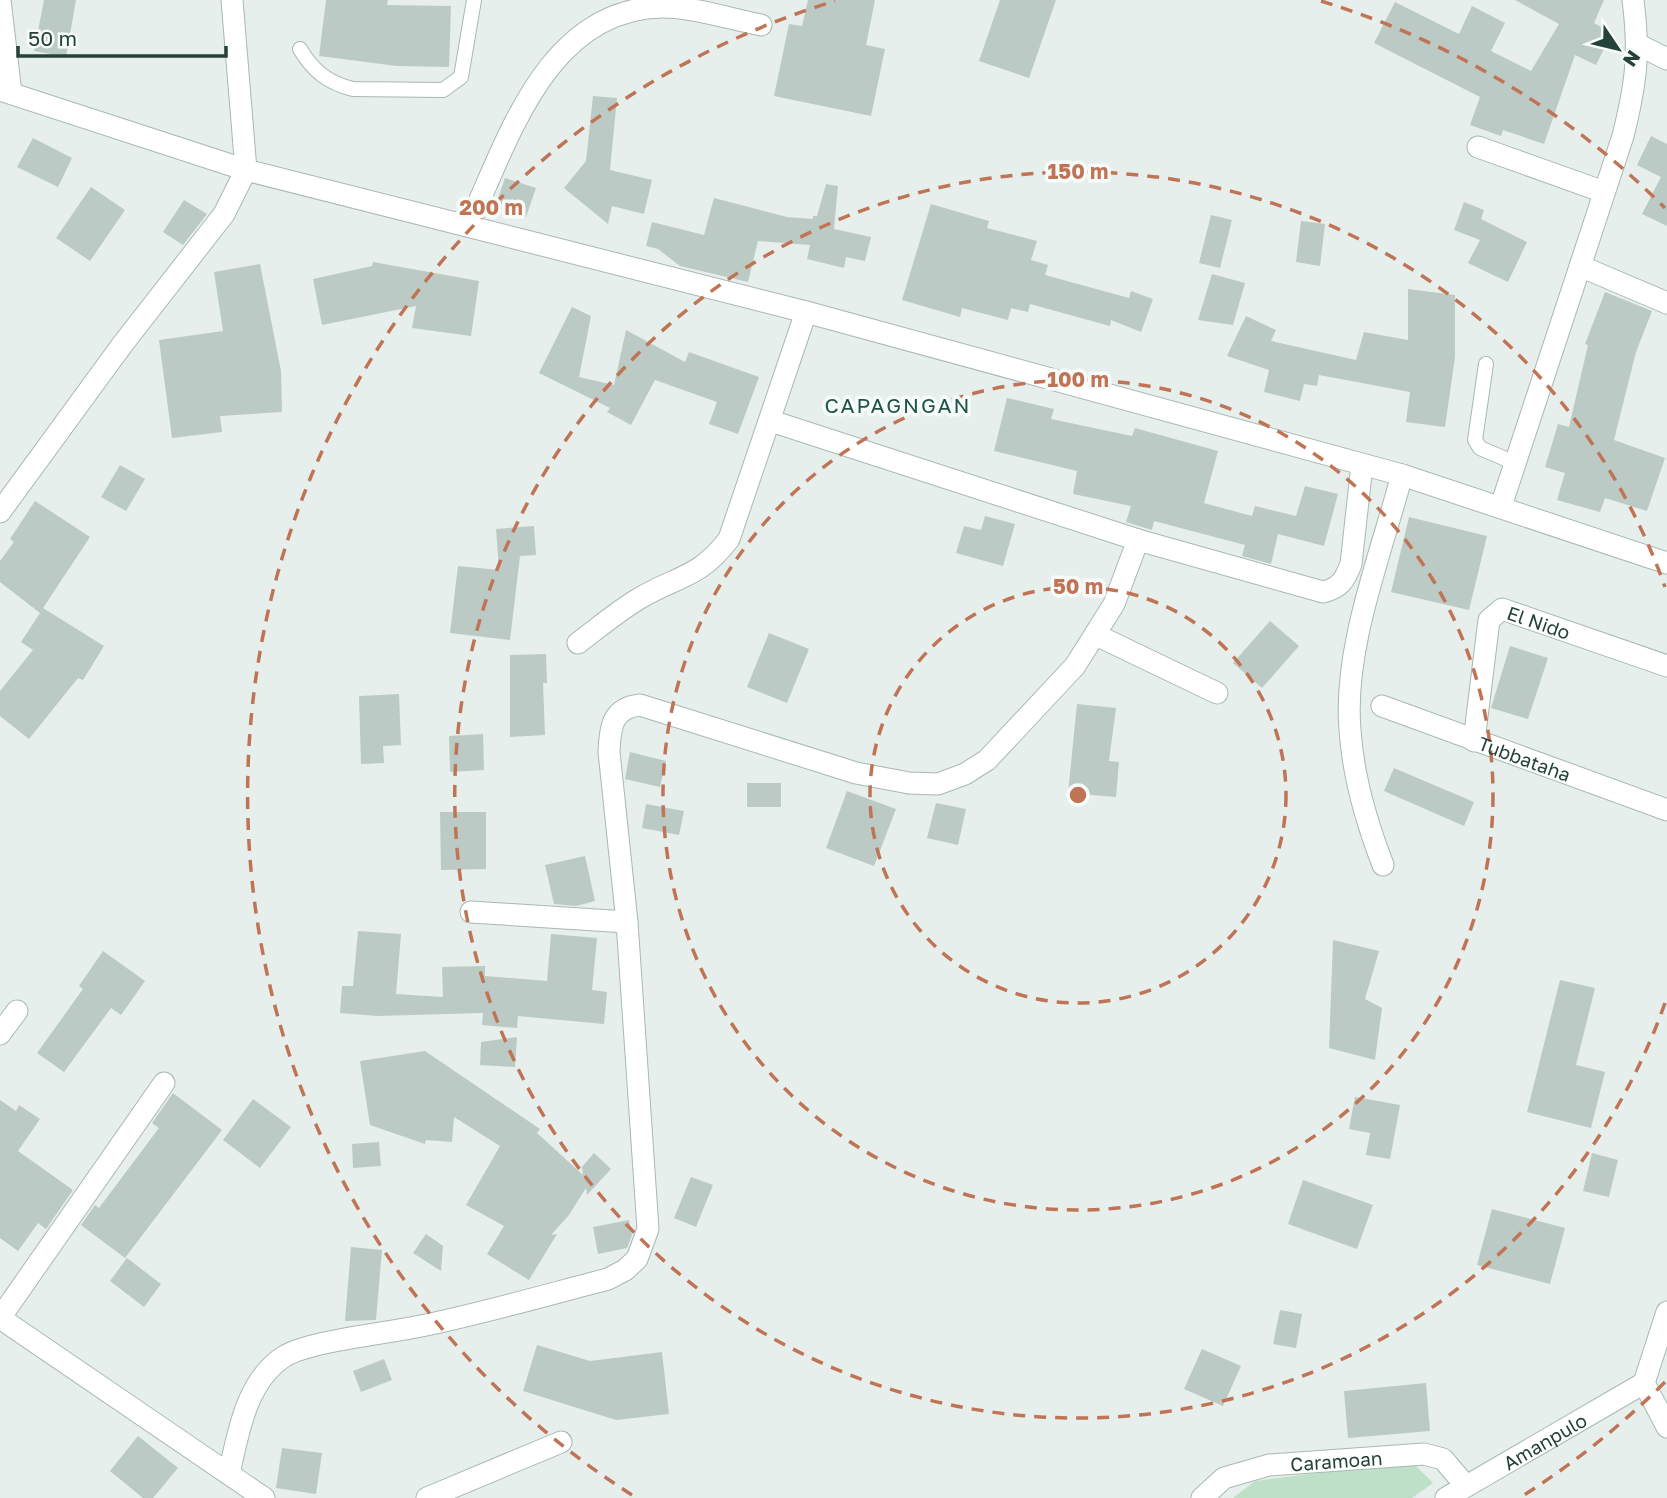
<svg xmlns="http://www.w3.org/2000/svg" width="1667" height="1498" font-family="'Golos Text',sans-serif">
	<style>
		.green { fill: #bfe0c8 }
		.building { fill: #bbcac4 }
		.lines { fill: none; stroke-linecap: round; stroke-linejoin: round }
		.service-casing { stroke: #a8b8b2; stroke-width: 16 }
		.minor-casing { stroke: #a8b8b2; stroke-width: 23 }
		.tertiary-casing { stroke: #a8b8b2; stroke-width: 23 }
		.service { stroke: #fff; stroke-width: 14 }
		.minor { stroke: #fff; stroke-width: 21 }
		.tertiary { stroke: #fff; stroke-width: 21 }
		.ring { fill: none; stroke: #c07456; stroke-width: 3.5; stroke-dasharray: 12 9 }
		.labels { text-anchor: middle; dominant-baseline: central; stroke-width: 7; stroke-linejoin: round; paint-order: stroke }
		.street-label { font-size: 19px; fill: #24423a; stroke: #f7fbf9 }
		.neighbourhood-label { font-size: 21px; letter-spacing: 2px; fill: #1f5548; stroke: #f7fbf9 }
		.centre { fill: #c07456; stroke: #f7fbf9; stroke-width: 3.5 }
		.ring-label { font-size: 21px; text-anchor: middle; font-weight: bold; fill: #c07456; stroke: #f7fbf9; stroke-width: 7; stroke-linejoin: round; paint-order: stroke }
	</style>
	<rect width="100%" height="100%" fill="#e6efeb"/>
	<polygon class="green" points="1411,1461 1433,1483 1412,1498 1233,1498 1255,1481"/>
	<g class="building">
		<polygon points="44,0 76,0 66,57 34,51"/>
		<polygon points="326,0 388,0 387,5 451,6 449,67 397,66 319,56"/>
		<polygon points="808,0 875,0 866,45 885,49 871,116 774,96 789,24 802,26"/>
		<polygon points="1000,0 1056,0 1029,78 979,61"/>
		<polygon points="1515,0 1604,0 1594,23 1612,33 1596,65 1575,55 1544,144 1503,130 1501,136 1470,125 1480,97 1374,43 1395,2 1459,34 1472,6 1505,23 1491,51 1531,71 1559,24"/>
		<polygon points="593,96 617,98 610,170 652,180 644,214 612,206 608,224 564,188 586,161"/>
		<polygon points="1651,136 1667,144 1667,226 1642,214 1661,177 1637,165"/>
		<polygon points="33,138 72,158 58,187 17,167"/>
		<polygon points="505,178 536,188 526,217 495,207"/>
		<polygon points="826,184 838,186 834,229 871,237 865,261 846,257 844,268 807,259 810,245 758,241 748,282 680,266 658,249 646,246 652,222 704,235 714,198 787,217 813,219 813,216 817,216"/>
		<polygon points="91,187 125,210 90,261 56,238"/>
		<polygon points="184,200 207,214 183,245 163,232"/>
		<polygon points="1464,202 1484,210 1481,219 1527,242 1508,282 1468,263 1480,240 1454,230"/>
		<polygon points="931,204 989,221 987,228 1037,241 1031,260 1048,265 1045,275 1129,298 1131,291 1153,299 1141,332 1111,320 1110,326 1030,304 1028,312 1011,308 1008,320 962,308 960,317 902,300"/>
		<polygon points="1211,215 1232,220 1220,268 1199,263"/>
		<polygon points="1301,221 1325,224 1320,266 1296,262"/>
		<polygon points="373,262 479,281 471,336 412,328 416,306 322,325 313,279 372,266"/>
		<polygon points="260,264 281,371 282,412 220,416 222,432 172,438 159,340 223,331 214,272"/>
		<polygon points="1212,274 1245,283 1233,325 1198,320"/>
		<polygon points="1408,289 1455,295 1455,357 1445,427 1406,422 1410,392 1319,375 1317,386 1304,384 1300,401 1264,392 1269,370 1227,356 1246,316 1276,330 1271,341 1356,360 1364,332 1408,340"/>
		<polygon points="1605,292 1652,311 1636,352 1614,440 1665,458 1647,511 1605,498 1600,512 1557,500 1565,473 1545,467 1558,424 1569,427 1588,345 1585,344"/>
		<polygon points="572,307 591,316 579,377 614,385 626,330 685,362 689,352 759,377 738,434 709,424 717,402 655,380 631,425 607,412 610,408 539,373"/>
		<polygon points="1007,398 1054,409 1051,419 1132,436 1135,428 1218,451 1204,503 1252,516 1255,506 1296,516 1305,486 1338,494 1324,546 1278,534 1271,564 1242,556 1245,545 1154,521 1152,530 1126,522 1131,506 1073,494 1077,471 994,451"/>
		<polygon points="120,465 145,479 126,511 101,497"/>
		<polygon points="35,501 90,537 43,608 104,646 83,680 78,678 29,739 0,716 0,691 33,650 21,642 40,613 0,582 0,561 14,542 10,539"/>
		<polygon points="985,516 1015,524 1003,566 956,553 964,526 981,530"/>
		<polygon points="1409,517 1487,536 1469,610 1391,592"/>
		<polygon points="534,526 536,555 520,556 510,640 450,633 458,566 499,570 496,529"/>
		<polygon points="1270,621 1299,646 1262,688 1233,663"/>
		<polygon points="769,633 809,649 787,703 747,687"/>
		<polygon points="1510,646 1548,658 1528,719 1491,708"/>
		<polygon points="546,654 547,683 543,683 545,735 510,737 510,655"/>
		<polygon points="399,694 401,745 383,746 384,763 361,764 359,696"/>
		<polygon points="1077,704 1116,708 1109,761 1119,762 1116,797 1068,793"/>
		<polygon points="483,734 484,770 450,772 449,736"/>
		<polygon points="630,752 666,761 660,787 625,779"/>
		<polygon points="1394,768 1474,802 1464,826 1384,791"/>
		<rect x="747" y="783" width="34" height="24"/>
		<polygon points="847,791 896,809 874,866 826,848"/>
		<polygon points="936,803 966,809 958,845 927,838"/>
		<polygon points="646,804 684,811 679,835 642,828"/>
		<polygon points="440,812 486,812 486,869 441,870"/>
		<polygon points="585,856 595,901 576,906 554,904 545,865"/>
		<polygon points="358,931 401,934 396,994 443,997 442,967 485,966 485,976 547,981 551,934 597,938 592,990 607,992 604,1024 518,1016 517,1028 482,1025 483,1013 377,1016 340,1013 342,986 353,986"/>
		<polygon points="1333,940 1379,951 1365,999 1382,1008 1375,1060 1329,1048"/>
		<polygon points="103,951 145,981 121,1015 111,1008 64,1072 37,1053 83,989 79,986"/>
		<polygon points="1560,980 1595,988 1576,1065 1605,1072 1591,1128 1527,1112"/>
		<polygon points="517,1037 515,1067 480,1065 481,1042"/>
		<polygon points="425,1051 540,1129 537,1133 583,1175 582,1167 594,1153 611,1169 587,1195 586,1188 569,1215 551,1235 557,1234 529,1280 487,1254 504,1226 466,1205 500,1146 454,1117 452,1142 426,1140 425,1144 370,1125 360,1061"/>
		<polygon points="173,1093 222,1130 125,1258 81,1225 95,1205 99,1208 159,1128 152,1123"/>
		<polygon points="1355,1097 1400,1105 1390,1159 1366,1155 1370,1133 1349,1129"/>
		<polygon points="253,1099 291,1127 260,1168 223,1140"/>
		<polygon points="0,1100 16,1111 19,1105 40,1119 18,1151 73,1190 46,1229 38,1223 18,1251 0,1238"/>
		<polygon points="379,1142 381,1166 353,1168 352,1144"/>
		<polygon points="1592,1153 1618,1160 1609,1197 1583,1191"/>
		<polygon points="691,1177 713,1185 696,1227 674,1218"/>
		<polygon points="1303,1180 1373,1205 1357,1249 1288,1224"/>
		<polygon points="1492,1209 1565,1228 1550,1284 1477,1265"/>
		<polygon points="629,1220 632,1235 627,1248 598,1254 593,1227"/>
		<polygon points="426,1234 443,1246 441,1271 413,1253"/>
		<polygon points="351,1247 382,1250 376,1320 345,1321"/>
		<polygon points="127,1258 161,1284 144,1307 110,1281"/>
		<polygon points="1280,1310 1302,1314 1296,1348 1273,1344"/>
		<polygon points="537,1345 590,1361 662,1352 669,1414 616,1420 523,1391"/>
		<polygon points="1202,1349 1241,1366 1223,1406 1184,1389"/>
		<polygon points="384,1359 392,1380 361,1392 353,1371"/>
		<polygon points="1426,1383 1430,1431 1348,1438 1344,1391"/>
		<polygon points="138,1436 178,1468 153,1498 143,1498 110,1471"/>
		<polygon points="282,1448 322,1453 316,1494 276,1488"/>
	</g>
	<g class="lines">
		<g class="service-casing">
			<g id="service">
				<path d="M300,49C313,71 328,83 353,89L443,90L461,77L474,0"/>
				<polyline points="1486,364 1475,440 1480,448 1515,463"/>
			</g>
		</g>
		<g class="minor-casing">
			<g id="minor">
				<polyline points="0,0 11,93"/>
				<polyline points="1639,45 1667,59"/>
				<polyline points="1478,147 1604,192"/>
				<path d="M469,224C509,138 547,9 662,7C694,7 730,19 761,25"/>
				<polyline points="1580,266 1667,303"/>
				<path d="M771,421L1138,540L1323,592C1340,588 1345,580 1351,564L1362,465"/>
				<path d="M1501,506L1623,136C1636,84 1640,54 1633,0"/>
				<polyline points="0,512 122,345 224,214 246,170 232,0"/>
				<polyline points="1096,635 1217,693"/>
				<path d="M578,643C598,628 618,611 640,598C679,575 698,579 729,539L806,312"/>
				<path id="s1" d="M1382,706L1667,810"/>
				<path id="s2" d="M1474,741L1489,620L1502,609L1667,666"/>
				<path d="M1383,865C1366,821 1353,777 1350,730C1343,649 1381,554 1402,475"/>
				<polyline points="471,912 627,922"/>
				<polyline points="0,1034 17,1011"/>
				<polyline points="0,1318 264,1498"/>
				<polyline points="0,1318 164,1083"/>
				<polyline points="1644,1383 1667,1312"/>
				<polyline points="1644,1383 1667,1427"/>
				<path d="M229,1474C238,1434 246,1380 285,1356C311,1341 388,1333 421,1326C484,1313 546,1295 608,1279L625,1270L637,1259L648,1229L627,922L609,752C610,727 612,708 640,705L856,773L909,783L938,784L965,774L987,760L1075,666L1114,604L1138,540"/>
				<polyline points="427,1498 561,1442"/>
				<path id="s3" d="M1202,1498L1224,1478L1269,1465L1424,1454L1443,1459L1465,1485"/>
				<path id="s4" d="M1446,1498L1644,1383"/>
			</g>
		</g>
		<g class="tertiary-casing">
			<polyline id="tertiary" points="0,90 246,170 806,312 1402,475 1667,563"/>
		</g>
		<use href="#service" class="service"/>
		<use href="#minor" class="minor"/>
		<use href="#tertiary" class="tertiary"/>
	</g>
	<g class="ring">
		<circle cx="1078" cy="795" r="208"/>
		<circle cx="1078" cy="795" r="415"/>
		<path d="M1665 1003A623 623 0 1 1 1665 587"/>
		<path d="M1665 1382A830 830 0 0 1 1524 1495M632 1495A830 830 0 0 1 835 1M1321 1A830 830 0 0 1 1665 208"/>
	</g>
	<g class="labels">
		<g class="street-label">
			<text stroke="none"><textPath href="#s2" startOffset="178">El Nido</textPath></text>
			<text stroke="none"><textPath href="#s1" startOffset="152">Tubbataha</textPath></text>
			<text stroke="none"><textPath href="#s4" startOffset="114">Amanpulo</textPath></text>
			<text stroke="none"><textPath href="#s3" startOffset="144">Caramoan</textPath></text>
		</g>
		<g class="neighbourhood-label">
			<text x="898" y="405">CAPAGNGAN</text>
		</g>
	</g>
	<circle cx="1078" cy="795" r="10" class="centre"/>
	<g class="ring-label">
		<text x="1078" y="179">150 m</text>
		<text x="491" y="215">200 m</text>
		<text x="1078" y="387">100 m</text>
		<text x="1078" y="594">50 m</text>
	</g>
	<g transform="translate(1618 49) rotate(125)" stroke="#f7fbf9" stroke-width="5" paint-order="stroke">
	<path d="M0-5L12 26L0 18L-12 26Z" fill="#24423a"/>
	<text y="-10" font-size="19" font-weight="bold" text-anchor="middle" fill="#24423a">N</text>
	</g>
	<path d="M18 46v10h208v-10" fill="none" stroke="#24423a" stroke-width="3.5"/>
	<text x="28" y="46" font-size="21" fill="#24423a" stroke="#f7fbf9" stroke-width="5" paint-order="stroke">50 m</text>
</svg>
